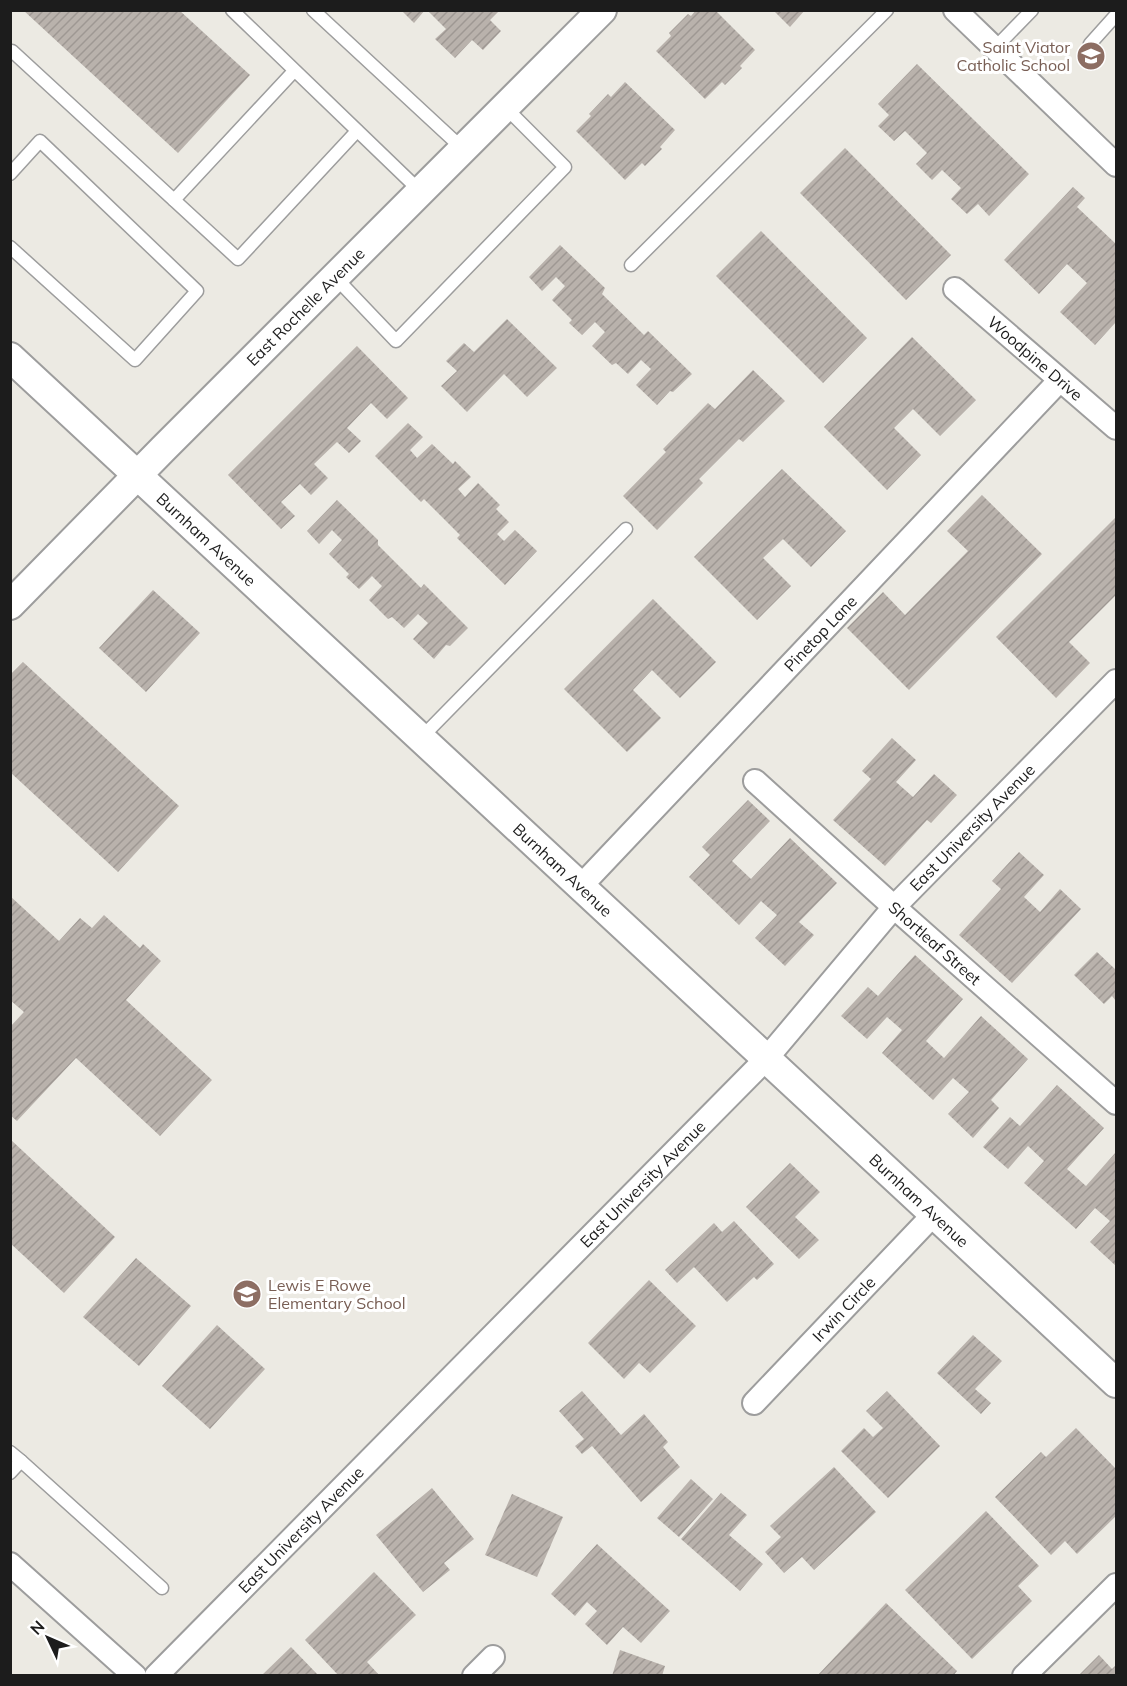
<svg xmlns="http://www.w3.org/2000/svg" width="1127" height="1686" font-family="Mulish,sans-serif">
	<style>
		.building { fill: url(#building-hatch) }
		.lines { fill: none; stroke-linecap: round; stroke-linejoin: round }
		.service-casing { stroke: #9d9d9d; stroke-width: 15 }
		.minor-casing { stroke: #9d9d9d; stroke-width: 26 }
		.tertiary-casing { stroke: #9d9d9d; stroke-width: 32 }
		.service { stroke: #fff; stroke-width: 12 }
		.minor { stroke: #fff; stroke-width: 22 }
		.tertiary { stroke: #fff; stroke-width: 28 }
		.labels { text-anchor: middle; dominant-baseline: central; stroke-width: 6; stroke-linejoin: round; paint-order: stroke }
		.education-label { font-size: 16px; fill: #785e54; stroke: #fff; text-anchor: end }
		.street-label { font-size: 16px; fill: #1c1c1c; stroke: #fff }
	</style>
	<defs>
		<pattern id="building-hatch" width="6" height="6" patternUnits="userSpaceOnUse" patternTransform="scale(1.5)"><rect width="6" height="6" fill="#b9b2ac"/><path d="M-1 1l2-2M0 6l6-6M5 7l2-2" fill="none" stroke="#9e9893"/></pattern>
	</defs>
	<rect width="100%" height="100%" fill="#eceae3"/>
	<g class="building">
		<polygon points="23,10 179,10 250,75 178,153"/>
		<polygon points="401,10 425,10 414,23"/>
		<polygon points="427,10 500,10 490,20 501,31 483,50 472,40 455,58 435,39 446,29"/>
		<polygon points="696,10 715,10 755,50 740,66 742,68 725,85 722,82 705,99 656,51 671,36 669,33 688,14 691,16"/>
		<polygon points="773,10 805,10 790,27"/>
		<polygon points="917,64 1029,174 989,216 978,204 967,214 951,199 961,188 942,170 932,180 916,164 927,153 905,131 894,141 878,126 889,115 878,104"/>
		<polygon points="625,82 675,130 660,147 662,149 645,166 642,163 625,180 576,131 591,116 589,114 608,94 611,97"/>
		<polygon points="845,148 951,255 906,300 800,193"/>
		<polygon points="1073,187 1085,198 1077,207 1116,244 1116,322 1095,345 1060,312 1087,283 1067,264 1039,294 1004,260"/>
		<polygon points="761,231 867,338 823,383 716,276"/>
		<polygon points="560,245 605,288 602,294 644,335 648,331 692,374 673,392 670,391 657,405 636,385 651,369 641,360 628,374 616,363 612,365 592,346 605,332 595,322 582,335 569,323 572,320 552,300 565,286 556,277 542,291 529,277"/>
		<polygon points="507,319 557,368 527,397 504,374 467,412 441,386 457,371 446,361 464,343 474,352"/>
		<polygon points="912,337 976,400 940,436 913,409 894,428 921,455 887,490 824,427"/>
		<polygon points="357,346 408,398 387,419 371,403 347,428 361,441 349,453 337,442 314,464 328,478 311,495 300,484 281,502 295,516 281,529 228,475"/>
		<polygon points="753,370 785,401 743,442 739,439 699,479 703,483 657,530 623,496 666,452 663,449 708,403 715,409"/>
		<polygon points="408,423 423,437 410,450 417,458 432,444 453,464 455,461 471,477 458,489 465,497 478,483 500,505 496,509 509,522 497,534 504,541 515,530 537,551 505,585 457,538 460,535 424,499 421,502 375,456"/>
		<polygon points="782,469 846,531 811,567 783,539 763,558 791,586 757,620 694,557"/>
		<polygon points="982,495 1042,554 909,690 847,628 883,592 905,615 968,551 947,531"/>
		<polygon points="337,500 378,540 378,545 421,588 424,584 468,628 450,646 446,645 434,659 413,639 428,623 418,614 404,628 392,617 388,619 369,600 382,586 372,576 359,589 346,577 349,574 329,554 342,540 332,530 319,544 307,531"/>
		<polygon points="1116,517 1116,595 1069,642 1090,663 1056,698 996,637"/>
		<polygon points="153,590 200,633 146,692 99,648"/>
		<polygon points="653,599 716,662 680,698 652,670 633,690 661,718 627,752 564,689"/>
		<polygon points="23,662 179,806 118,872 10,772 10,675"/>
		<polygon points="892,738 916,760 896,782 913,797 934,774 957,795 931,823 927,820 885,866 833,820 871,779 862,771"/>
		<polygon points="748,800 770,821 732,861 751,879 790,838 837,883 799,922 814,935 785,966 755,938 777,915 761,901 739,925 689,877 710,855 702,847"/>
		<polygon points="1019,852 1044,875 1024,897 1040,912 1060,889 1081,909 1012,983 959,935 1001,889 992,881"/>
		<polygon points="10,896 59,941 80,918 92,928 104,915 140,948 143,944 161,961 126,1000 212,1080 160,1136 76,1058 17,1121 10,1115 10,1027 24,1012 10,1000"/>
		<polygon points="1097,952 1116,970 1116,1001 1112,996 1104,1004 1074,975"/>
		<polygon points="915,955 963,999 926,1041 944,1058 981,1016 1028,1059 991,1100 999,1108 973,1138 948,1114 969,1092 953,1078 933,1100 882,1053 902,1030 887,1017 867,1039 841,1016 868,987 878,996"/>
		<polygon points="1057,1085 1104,1128 1067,1169 1086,1186 1116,1152 1116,1266 1090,1242 1110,1221 1095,1208 1076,1229 1024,1183 1044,1161 1028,1146 1008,1169 983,1147 1010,1117 1020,1126"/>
		<polygon points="10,1139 115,1237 64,1293 10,1243"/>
		<polygon points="790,1163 820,1192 795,1217 819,1240 799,1259 746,1207"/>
		<polygon points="734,1221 774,1264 757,1280 754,1277 727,1302 694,1267 677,1283 665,1270 714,1223 722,1232"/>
		<polygon points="136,1258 191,1306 139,1366 83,1317"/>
		<polygon points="649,1280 696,1326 650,1373 639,1363 624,1379 588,1343"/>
		<polygon points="217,1325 265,1369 210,1429 162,1386"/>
		<polygon points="973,1335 1002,1361 975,1389 991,1403 981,1414 937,1373"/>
		<polygon points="582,1391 621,1435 644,1414 668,1442 663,1447 680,1467 641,1502 592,1446 582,1454 575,1446 584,1439 559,1411"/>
		<polygon points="887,1391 940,1446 888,1498 841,1451 864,1428 873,1437 883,1428 866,1411"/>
		<polygon points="1076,1428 1116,1469 1116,1516 1077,1554 1065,1541 1051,1555 995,1497 1041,1452 1046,1457"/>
		<polygon points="834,1467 876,1512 814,1570 802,1557 784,1573 765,1552 781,1537 770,1526"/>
		<polygon points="691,1479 713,1499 679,1537 657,1518"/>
		<polygon points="432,1488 474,1539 444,1563 450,1570 423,1592 376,1535"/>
		<polygon points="721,1493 747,1515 729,1535 763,1564 740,1591 681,1539"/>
		<polygon points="512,1494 563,1517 537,1577 485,1555"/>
		<polygon points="986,1511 1039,1566 1018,1586 1032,1601 972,1659 905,1590"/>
		<polygon points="597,1544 670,1611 641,1643 623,1627 607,1645 585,1624 597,1611 587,1602 575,1616 551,1594"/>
		<polygon points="374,1572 416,1615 367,1662 380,1676 339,1676 305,1640"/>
		<polygon points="886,1603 957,1671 953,1676 817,1676"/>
		<polygon points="291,1647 319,1676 261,1676"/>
		<polygon points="620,1650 665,1666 662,1676 612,1676"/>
		<polygon points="1099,1655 1112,1669 1116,1665 1116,1676 1078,1676"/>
	</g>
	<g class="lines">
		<g class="service-casing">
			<g id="service">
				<polyline points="232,10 421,192"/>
				<polyline points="313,10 463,149"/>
				<polyline points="1090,44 1116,15"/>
				<polyline points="994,49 1032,10"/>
				<polyline points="12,51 238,259 357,131"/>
				<polyline points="10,174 40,141 197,291 135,360 10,247"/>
				<polyline points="174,200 294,71"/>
				<polyline points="631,265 887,10"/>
				<polyline points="335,277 396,341 565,167 505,107"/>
				<polyline points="421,738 626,529"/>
				<polyline points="10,1452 21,1461 10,1473"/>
				<polyline points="21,1461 162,1588"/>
			</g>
		</g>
		<g class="minor-casing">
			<g id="minor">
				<polyline points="955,10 1116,165"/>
				<path id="s1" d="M955,289L1116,428"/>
				<path id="s2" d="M755,781L894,907L1116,1103"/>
				<path id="s3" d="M581,886L1059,381"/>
				<path id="s4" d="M754,1403L934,1214"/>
				<polyline points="10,1564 135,1676"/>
				<path id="s5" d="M156,1676L767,1058L894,907L1116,681"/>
				<polyline points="474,1676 493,1657"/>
				<polyline points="1024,1676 1116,1585"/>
			</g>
		</g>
		<g class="tertiary-casing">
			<g id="tertiary">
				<path id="s6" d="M10,357L1116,1383"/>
				<path id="s7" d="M10,605L163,449L602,10"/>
			</g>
		</g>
		<use href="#service" class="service"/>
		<use href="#minor" class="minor"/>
		<use href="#tertiary" class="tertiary"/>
	</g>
	<defs>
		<g id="school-disc" transform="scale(1.5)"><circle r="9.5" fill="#8d6e63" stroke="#fff"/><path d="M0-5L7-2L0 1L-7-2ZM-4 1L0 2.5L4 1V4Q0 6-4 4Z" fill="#fff"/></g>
	</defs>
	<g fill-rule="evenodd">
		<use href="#school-disc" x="1091" y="56"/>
		<use href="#school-disc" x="247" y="1294"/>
	</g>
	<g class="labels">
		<g class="education-label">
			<text x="1070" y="47">Saint Viator<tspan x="1070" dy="18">Catholic School</tspan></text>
			<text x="268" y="1285" text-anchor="start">Lewis E Rowe<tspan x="268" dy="18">Elementary School</tspan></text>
		</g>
		<g class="street-label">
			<text stroke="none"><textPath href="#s7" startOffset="420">East Rochelle Avenue</textPath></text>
			<text stroke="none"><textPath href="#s1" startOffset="106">Woodpine Drive</textPath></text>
			<text stroke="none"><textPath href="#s6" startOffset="268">Burnham Avenue</textPath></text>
			<text stroke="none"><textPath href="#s3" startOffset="348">Pinetop Lane</textPath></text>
			<text stroke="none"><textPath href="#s5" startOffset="1178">East University Avenue</textPath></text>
			<text stroke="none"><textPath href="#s6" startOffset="754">Burnham Avenue</textPath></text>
			<text stroke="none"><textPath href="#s2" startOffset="242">Shortleaf Street</textPath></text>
			<text stroke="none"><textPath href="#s5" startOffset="692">East University Avenue</textPath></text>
			<text stroke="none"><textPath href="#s6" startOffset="1240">Burnham Avenue</textPath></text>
			<text stroke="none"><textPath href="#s4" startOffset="130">Irwin Circle</textPath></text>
			<text stroke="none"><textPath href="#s5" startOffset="206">East University Avenue</textPath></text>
		</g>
	</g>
	<rect width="1127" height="1686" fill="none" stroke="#1c1c1c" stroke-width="24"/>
	<g transform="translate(48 1638) rotate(314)" stroke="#ffffff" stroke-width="4.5" paint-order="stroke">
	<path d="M0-4.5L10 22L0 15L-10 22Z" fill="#1c1c1c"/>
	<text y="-9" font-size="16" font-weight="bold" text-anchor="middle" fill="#1c1c1c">N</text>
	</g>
</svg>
